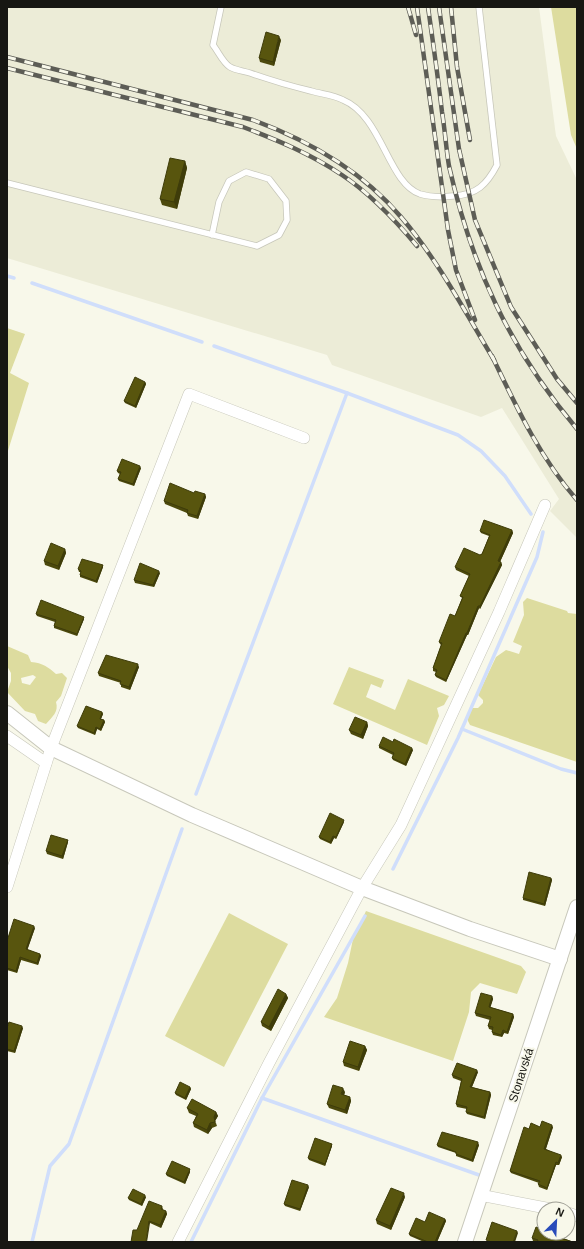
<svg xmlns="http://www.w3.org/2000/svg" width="584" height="1249" font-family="Arial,sans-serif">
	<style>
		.built { fill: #ececd7 }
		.green { fill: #dddc9f; fill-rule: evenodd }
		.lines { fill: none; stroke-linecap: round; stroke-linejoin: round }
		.stream { stroke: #d0defb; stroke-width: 3.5 }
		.service-casing { stroke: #c7c7ba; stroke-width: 7 }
		.minor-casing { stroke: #c7c7ba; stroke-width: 12 }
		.tertiary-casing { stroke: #c7c7ba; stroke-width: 16 }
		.service { stroke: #fff; stroke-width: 5.5 }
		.minor { stroke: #fff; stroke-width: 11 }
		.tertiary { stroke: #fff; stroke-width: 14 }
		.rail-casing { stroke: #5d5d56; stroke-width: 4.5 }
		.rail { stroke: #f8f8ea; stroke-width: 3; stroke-dasharray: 9; stroke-linecap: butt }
		.wall { fill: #4c490c }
		.shaded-wall { fill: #3e3c0a }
		.building { fill: #58550e; stroke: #3e3c0a }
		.labels { text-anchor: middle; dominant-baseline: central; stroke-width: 4; stroke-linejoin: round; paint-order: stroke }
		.street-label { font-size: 12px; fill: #171712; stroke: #f8f8ea }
	</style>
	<rect width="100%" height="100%" fill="#f8f8ea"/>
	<polygon class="built" points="7,7 539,7 556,136 577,180 577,538 550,511 559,499 502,408 481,417 332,365 327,355 7,258"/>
	<g class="green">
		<polygon points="551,7 577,7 577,149 571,135"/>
		<polygon points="7,328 25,334 10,373 29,383 7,454"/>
		<polygon points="527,598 567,611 568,613 577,614 577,762 470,725 468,721 468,716 472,708 478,708 483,703 483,700 478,695 496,657 506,650 519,654 522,646 513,642 524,615 523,602"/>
		<path d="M7,646L28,655L31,662C43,663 48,667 56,674L62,673L67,678L61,696L56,702C59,712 52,717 46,724L38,721L35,714L25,711L7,692L11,681V673L7,666ZM33,675L36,677L30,685L22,683L21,678Z"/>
		<polygon points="349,667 384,680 381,688 371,684 366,697 395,710 408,679 449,696 444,705 437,708 439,716 427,745 333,704"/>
		<polygon points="366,911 521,966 526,972 517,994 480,983 471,992 469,1012 453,1061 324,1017 337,998 348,963 353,939"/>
		<polygon points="229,913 288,944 224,1067 165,1036"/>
	</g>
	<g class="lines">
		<g class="stream">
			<polyline points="7,276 14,278"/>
			<polyline points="32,283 202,342"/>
			<polyline points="214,346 347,393 458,435 481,451 505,476 531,514"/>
			<polyline points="462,729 561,769 577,773"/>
			<polyline points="196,794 347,393"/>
			<polyline points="393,869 458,738 537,557 543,532"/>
			<polyline points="262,1098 479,1175"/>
			<polyline points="32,1242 50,1166 69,1144 182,829"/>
			<polyline points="191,1242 262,1098 365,916"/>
		</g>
		<g class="service-casing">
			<g id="service">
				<path d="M221,7L213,45C218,51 223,63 230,67C235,70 244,71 250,73C270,80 290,86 311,91C321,94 334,95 343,100C382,116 388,183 420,194C430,197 443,197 453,196C477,195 487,184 497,165L479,7"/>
				<polyline points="7,183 257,246 279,235 287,220 286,201 269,179 246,172 229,181 219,202 212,235"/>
			</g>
		</g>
		<g class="minor-casing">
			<g id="minor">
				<polyline points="7,736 46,763"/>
				<polyline points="7,887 51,748 189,394 304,438"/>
				<polyline points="480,1195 551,1209"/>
				<polyline points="568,1213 577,1216"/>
				<polyline points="178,1242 269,1063 362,888 401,825 499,612 545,505"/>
			</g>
		</g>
		<g class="tertiary-casing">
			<g id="tertiary">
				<polyline points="7,713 51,748 192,815 362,888 470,929 560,959"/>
				<polyline points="465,1242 577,907"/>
			</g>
		</g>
		<use href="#service" class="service"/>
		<use href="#minor" class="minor"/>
		<use href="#tertiary" class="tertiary"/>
		<g class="rail-casing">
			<g id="rail">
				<polyline points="408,7 416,35"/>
				<polyline points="417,7 448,230 456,270 475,320"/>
				<path d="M428,7C433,42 438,77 442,112C445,130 446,148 449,166C472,268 510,349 577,429"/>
				<polyline points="439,7 459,149 475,220 511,307 557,379 577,403"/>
				<polyline points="451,7 457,67 470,140"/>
				<path d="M7,57L253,120C310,141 362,171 401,217C438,260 465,312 494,360"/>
				<path d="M7,68L243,127C277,140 311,154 342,175C371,194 395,220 417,246"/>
				<path d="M492,356C516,406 540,458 577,500"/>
			</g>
		</g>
		<use href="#rail" class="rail"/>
	</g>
	<g class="wall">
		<polygon points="281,40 274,66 260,62 259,58"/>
		<polygon points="185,161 187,168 177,209 162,205 160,199"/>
		<polygon points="145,382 146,384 136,408 125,403 124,401"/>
		<polygon points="141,468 134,486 119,481 118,479 120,474 118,473 117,471"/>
		<polygon points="194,493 205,494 206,497 198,519 188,516 187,513 165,504 164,501"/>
		<polygon points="512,530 513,533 500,562 501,562 502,565 480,609 479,608 468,635 467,635 446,682 436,677 435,675 436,672 433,671 433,668 441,645 440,644 439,642 455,616 462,598 460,596 469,576 456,570 455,567 482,554 489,536 481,533 480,531"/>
		<polygon points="65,549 66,553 59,570 45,565 44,561"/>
		<polygon points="103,565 103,567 97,583 80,577 80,575 81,572 79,572 78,569"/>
		<polygon points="160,573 154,587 135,583 134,580"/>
		<polygon points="36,614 84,619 77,636 54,628 54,626 55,622 37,616"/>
		<polygon points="139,667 130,690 121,687 121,683 99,676 98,673"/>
		<polygon points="102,712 103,714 101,719 104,720 105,722 101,731 97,729 95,735 78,728 77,726"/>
		<polygon points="367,722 368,726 363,739 351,734 349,730"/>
		<polygon points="393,742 413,750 406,766 393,760 392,758 393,755 379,748 379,746"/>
		<polygon points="344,822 336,839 334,838 331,844 320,839 319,837"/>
		<polygon points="68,840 68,842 63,859 47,854 46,851"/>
		<polygon points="551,878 552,880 545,906 523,900 523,898"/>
		<polygon points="35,928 27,950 40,954 41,956 38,965 21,960 17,973 7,970 7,941"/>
		<polygon points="286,994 288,998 271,1031 262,1026 261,1022"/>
		<polygon points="492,996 493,999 490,1007 513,1014 514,1017 508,1034 504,1033 502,1037 493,1035 492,1032 492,1030 489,1029 488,1026 490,1020 476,1016 475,1013"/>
		<polygon points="7,1028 23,1028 15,1053 7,1051"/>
		<polygon points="365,1046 367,1050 359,1071 344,1066 343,1062"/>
		<polygon points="478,1072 472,1087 490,1092 491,1095 485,1119 467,1114 466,1112 467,1109 457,1107 456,1104 461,1081 453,1078 452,1075"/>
		<polygon points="190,1087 191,1089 186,1100 176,1095 175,1093"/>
		<polygon points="345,1092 344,1095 350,1097 351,1101 347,1114 329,1108 327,1104"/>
		<polygon points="187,1108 216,1112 218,1116 215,1121 217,1126 212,1128 208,1134 194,1127 193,1123 196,1116 189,1113"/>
		<polygon points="540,1127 553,1127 546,1149 562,1157 559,1165 556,1165 547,1190 539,1187 538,1184 539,1183 511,1173 510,1171 529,1129"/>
		<polygon points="332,1144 332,1146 325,1166 309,1160 308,1158"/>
		<polygon points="437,1145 479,1145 473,1162 456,1156 456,1153 438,1147"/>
		<polygon points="190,1172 185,1184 167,1176 166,1174"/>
		<polygon points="309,1187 300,1211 285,1206 284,1204"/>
		<polygon points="146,1197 142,1206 129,1200 128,1198"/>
		<polygon points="405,1197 391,1230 377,1224 376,1220"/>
		<polygon points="162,1206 163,1209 162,1210 166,1211 167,1214 161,1228 150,1223 137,1230"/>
		<polygon points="445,1219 446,1221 437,1242 424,1242 410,1236 409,1234 425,1222"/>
		<polygon points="542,1229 563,1234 564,1237 563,1238 573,1242 536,1242 533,1241 532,1238"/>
	</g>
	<g class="shaded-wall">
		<polygon points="279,36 281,40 274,66 273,62"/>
		<polygon points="185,161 187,168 177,209 174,202"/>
		<polygon points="145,382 146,384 136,408 135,406"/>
		<polygon points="140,466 141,468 134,486 133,484"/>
		<polygon points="205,494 206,497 198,519 197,516"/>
		<polygon points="512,530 513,533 499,564 498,561"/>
		<polygon points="65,549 66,553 59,570 58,566"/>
		<polygon points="501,562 502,565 480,609 480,606"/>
		<polygon points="103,565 103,567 97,583 96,581"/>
		<polygon points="159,571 160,573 154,587 153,585"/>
		<polygon points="478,606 479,608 468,635 467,633"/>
		<polygon points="84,617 84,619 77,636 77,634"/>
		<polygon points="466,633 467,635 446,682 446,680"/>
		<polygon points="138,664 139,667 130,690 129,687"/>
		<polygon points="102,712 103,714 100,721 100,719"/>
		<polygon points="104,720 105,722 101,731 100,729"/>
		<polygon points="367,722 368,726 363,739 361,735"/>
		<polygon points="96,727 97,729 95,735 94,733"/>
		<polygon points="412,748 413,750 406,766 405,764"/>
		<polygon points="344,820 344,822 336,839 336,837"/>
		<polygon points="333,836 334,838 331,844 330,842"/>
		<polygon points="68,840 68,842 63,859 62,856"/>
		<polygon points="551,878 552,880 545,906 544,904"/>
		<polygon points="34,926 35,928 27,951 26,949"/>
		<polygon points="40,954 41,956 38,965 37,963"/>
		<polygon points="20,957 21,960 17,973 16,971"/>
		<polygon points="286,994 288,998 271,1031 269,1027"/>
		<polygon points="492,996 493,999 490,1009 489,1007"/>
		<polygon points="513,1014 514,1017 508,1034 507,1032"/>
		<polygon points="22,1026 23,1028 15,1053 14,1051"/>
		<polygon points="503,1030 504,1033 502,1037 501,1035"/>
		<polygon points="365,1046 367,1050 359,1071 358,1067"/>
		<polygon points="477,1070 478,1072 471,1089 470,1087"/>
		<polygon points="190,1087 191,1089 186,1100 185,1098"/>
		<polygon points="343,1088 345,1092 343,1098 341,1094"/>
		<polygon points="490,1092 491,1095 485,1119 484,1117"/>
		<polygon points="350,1097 351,1101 347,1114 345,1110"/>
		<polygon points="216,1112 218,1116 215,1121 217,1126 214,1117"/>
		<polygon points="210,1123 212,1128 208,1134 207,1130"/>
		<polygon points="552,1125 553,1127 545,1151 544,1149"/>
		<polygon points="478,1142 479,1145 473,1162 472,1160"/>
		<polygon points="332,1144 332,1146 325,1166 325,1164"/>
		<polygon points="561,1155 562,1157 559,1165 558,1163"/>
		<polygon points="556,1162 556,1165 547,1190 547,1188"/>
		<polygon points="190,1169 190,1172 185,1184 184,1182"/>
		<polygon points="308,1185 309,1187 300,1211 300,1209"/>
		<polygon points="404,1193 405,1197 391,1230 390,1226"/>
		<polygon points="145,1195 146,1197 142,1206 141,1204"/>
		<polygon points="166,1211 167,1214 161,1228 160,1225"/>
		<polygon points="445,1219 446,1221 437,1242 435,1242"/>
		<polygon points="149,1221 150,1223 147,1242 146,1242"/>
		<polygon points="517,1231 518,1233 515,1242 513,1242"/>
	</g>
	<g class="building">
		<polygon points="266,32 279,36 273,62 259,58"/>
		<polygon points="170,158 185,161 174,202 160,199"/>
		<polygon points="135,377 145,382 135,406 124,401"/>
		<polygon points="122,459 140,466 133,484 118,479 121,472 117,471"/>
		<polygon points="170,483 194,493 195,491 205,494 197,516 187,513 188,510 164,501"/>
		<polygon points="484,520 512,530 498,561 501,562 480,606 478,606 467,633 466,633 446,680 435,675 437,670 433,668 442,643 439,642 450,614 455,616 463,597 460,596 470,574 455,567 464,548 480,555 482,554 490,535 480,531"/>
		<polygon points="51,543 65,549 58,566 44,561"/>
		<polygon points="82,559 103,565 96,581 80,575 81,571 78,569"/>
		<polygon points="140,563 159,571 153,585 134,580"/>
		<polygon points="41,600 84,617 77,634 54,626 56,620 36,614"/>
		<polygon points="106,655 138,664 129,687 120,684 121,681 98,673"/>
		<polygon points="86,706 102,712 100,719 104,720 100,729 96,727 94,733 77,726"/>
		<polygon points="355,717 367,722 361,735 349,730"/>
		<polygon points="383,737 393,742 394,739 412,748 405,764 392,758 394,753 379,746"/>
		<polygon points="330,813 344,820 336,837 333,836 330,842 319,837"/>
		<polygon points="51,835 68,840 62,856 46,851"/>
		<polygon points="529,872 551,878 544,904 523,898"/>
		<polygon points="14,919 34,926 26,949 40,954 37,963 20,957 16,971 7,968 7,941"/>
		<polygon points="278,989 286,994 269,1027 261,1022"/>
		<polygon points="481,993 492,996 489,1007 513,1014 507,1032 503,1030 501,1035 492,1032 493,1027 488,1026 491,1017 475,1013"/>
		<polygon points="9,1022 22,1026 14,1051 7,1049 7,1028"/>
		<polygon points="350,1041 365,1046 358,1067 343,1062"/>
		<polygon points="457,1063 477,1070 470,1087 490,1092 484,1117 466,1112 467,1107 456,1104 462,1079 452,1075"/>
		<polygon points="180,1082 190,1087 185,1098 175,1093"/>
		<polygon points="333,1085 343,1088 341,1094 350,1097 345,1110 327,1104"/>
		<polygon points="192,1099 216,1112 214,1117 215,1122 210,1123 207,1130 193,1123 198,1114 187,1108"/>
		<polygon points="542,1121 552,1125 544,1149 561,1155 558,1163 556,1162 547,1188 538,1184 540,1181 510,1171 524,1127 529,1129 531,1123 540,1127"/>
		<polygon points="442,1132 478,1142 472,1160 456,1154 456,1152 437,1145"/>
		<polygon points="315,1138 332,1144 325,1164 308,1158"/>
		<polygon points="172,1161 190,1169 184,1182 166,1174"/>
		<polygon points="292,1180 308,1185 300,1209 284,1204"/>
		<polygon points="391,1188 404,1193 390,1226 376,1220"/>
		<polygon points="133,1189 145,1195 141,1204 128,1198"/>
		<polygon points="149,1201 162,1206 161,1209 166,1211 160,1225 149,1221 146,1242 131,1242 133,1230 137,1230"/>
		<polygon points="429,1212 445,1219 435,1242 428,1242 409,1234 416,1218 425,1222"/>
		<polygon points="492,1222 517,1231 513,1242 491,1242 486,1240"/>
		<polygon points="536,1227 542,1229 542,1227 544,1227 544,1233 561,1233 563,1234 561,1238 573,1242 537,1242 538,1240 532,1238"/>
	</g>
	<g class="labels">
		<g class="street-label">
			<text transform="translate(521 1075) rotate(-72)">Stonavská</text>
		</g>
	</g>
	<rect width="584" height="1249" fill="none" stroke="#171712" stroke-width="16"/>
	<g transform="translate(556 1221) rotate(24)"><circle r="19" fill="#f8f8ea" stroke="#9e9e94"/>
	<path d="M0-3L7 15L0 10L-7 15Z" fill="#294bba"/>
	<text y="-6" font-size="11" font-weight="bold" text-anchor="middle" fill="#171712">N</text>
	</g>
</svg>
